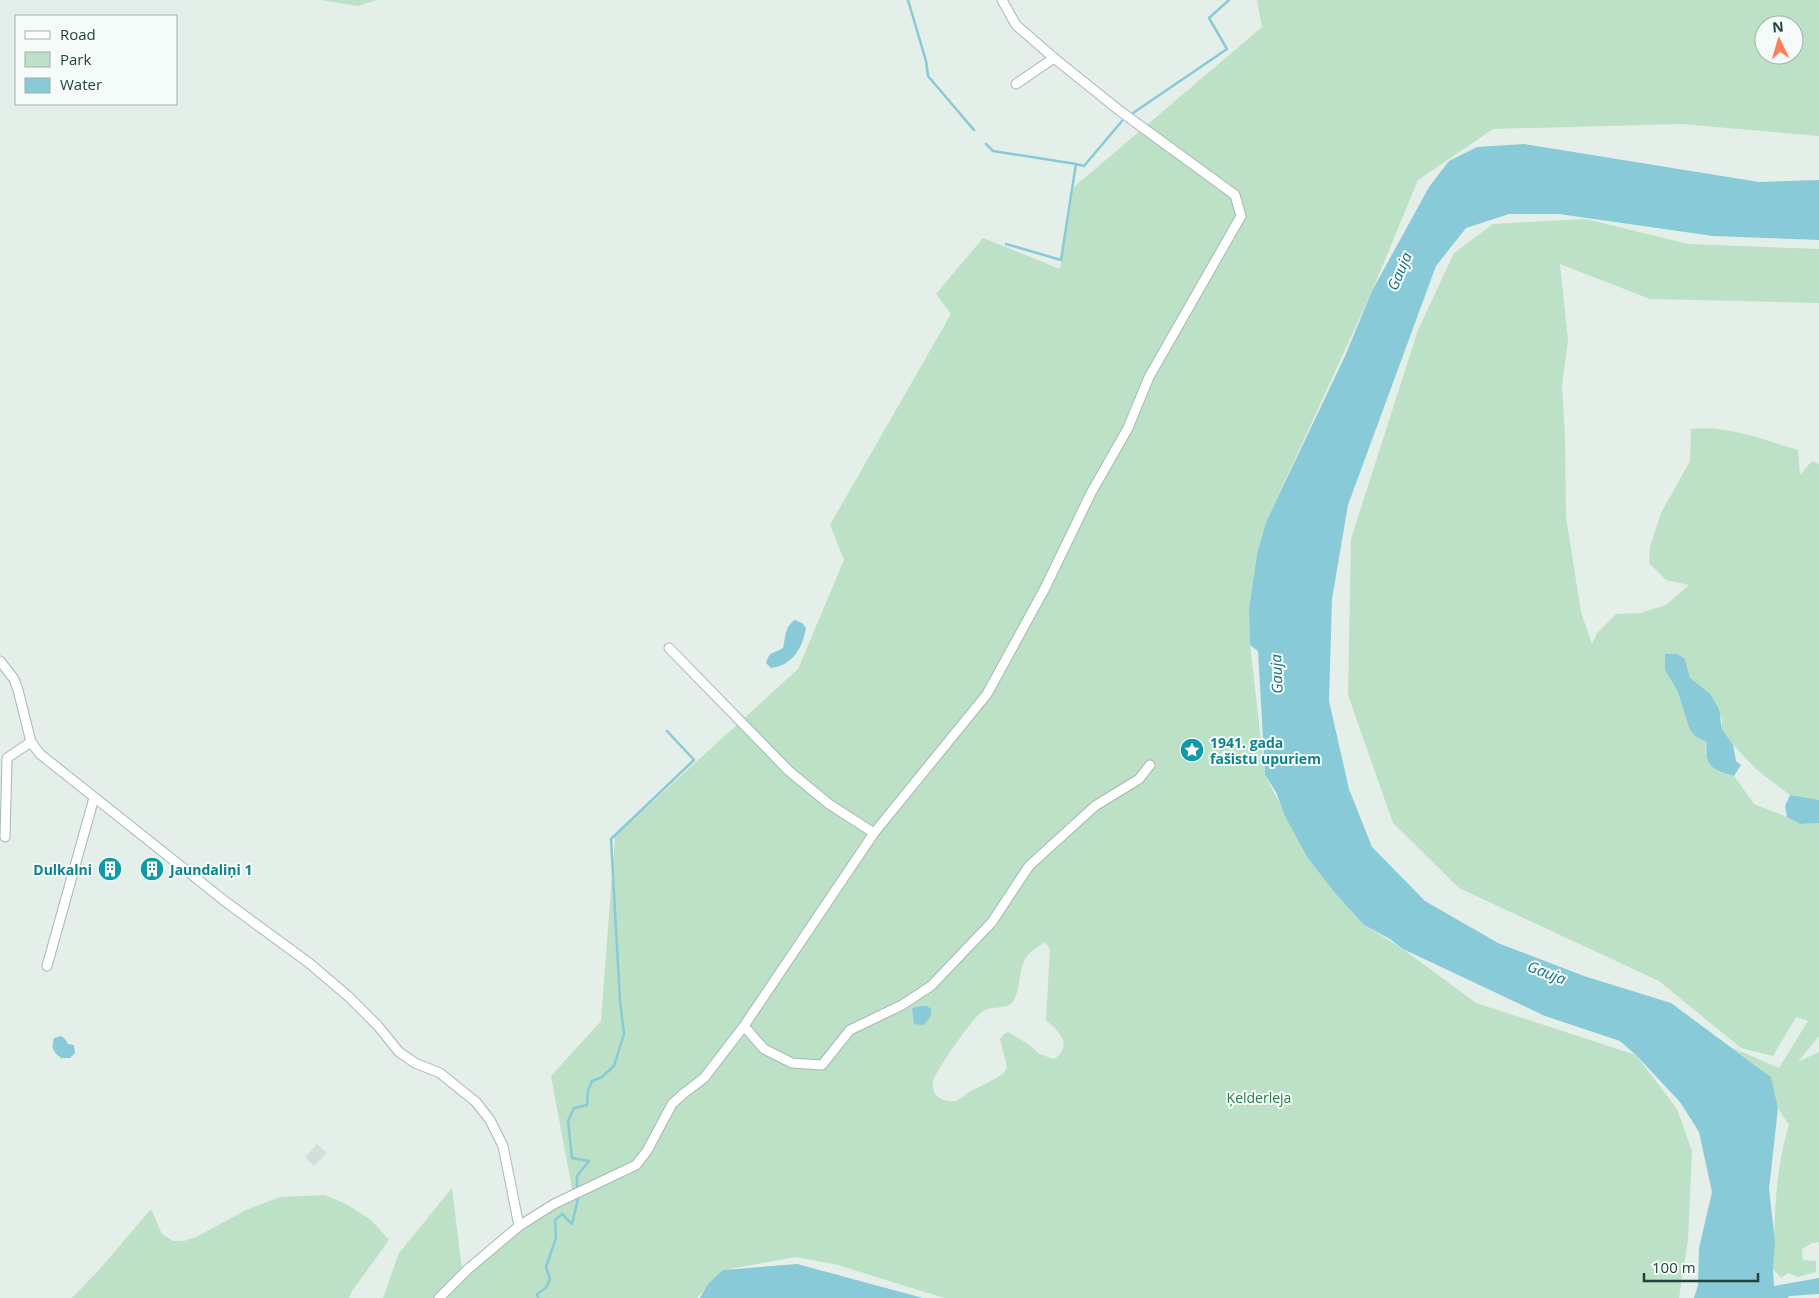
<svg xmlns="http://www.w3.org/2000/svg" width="1819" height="1298" font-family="'Open Sans',sans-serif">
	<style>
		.built { fill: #d2dfd9 }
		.green { fill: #bce1c6; fill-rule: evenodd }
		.water { fill: #88cad7 }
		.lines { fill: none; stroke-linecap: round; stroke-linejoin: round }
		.stream { stroke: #88cad7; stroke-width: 2.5 }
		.minor-casing { stroke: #a6b8b2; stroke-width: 11 }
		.minor { stroke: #fff; stroke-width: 9 }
		.labels { text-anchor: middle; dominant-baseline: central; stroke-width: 4; stroke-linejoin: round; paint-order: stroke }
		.culture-label { font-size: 14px; font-weight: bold; fill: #0d838f; stroke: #f5fbf8; text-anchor: start }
		.park-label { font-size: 14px; fill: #287d4a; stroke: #f5fbf8 }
		.water-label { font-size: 15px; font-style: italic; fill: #167084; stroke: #f5fbf8 }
	</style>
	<rect width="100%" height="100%" fill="#e4efea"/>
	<polygon class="built" points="317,1144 327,1153 314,1166 305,1157"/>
	<g class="green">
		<polygon points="322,0 377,0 358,6"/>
		<path d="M1257,0H1819V136L1681,124L1493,129L1418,180L1372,291L1266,522L1257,554L1249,609L1250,645L1265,775L1307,857L1334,892L1364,925L1403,949L1476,1003L1636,1055L1677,1109L1692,1151L1688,1240L1679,1298H944L838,1265L796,1257L723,1270L697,1298H383L399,1253L452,1188L463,1278L572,1189L551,1076L601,1021L615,836L798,669L844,560L830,525L951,314L936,294L983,238L1060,269L1074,187L1262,27ZM1764,25H1794V55H1764ZM1045,942L1050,949L1046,1020C1059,1032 1074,1045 1054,1059L1039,1054L1030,1045L1008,1032L1004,1034L1000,1039L1007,1067L1004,1073C994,1080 982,1085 971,1091C966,1093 963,1098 958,1100C951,1103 943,1101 937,1096C933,1092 932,1087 933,1082C935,1071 974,1016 983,1011C993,1005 1007,1011 1014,1000C1021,987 1018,972 1025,959C1028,953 1039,946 1045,942Z"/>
		<path d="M1586,219L1688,244L1819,249V303L1650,299L1560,264L1568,340L1562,386L1565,436L1566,517L1581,612L1592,644L1597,633L1616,614L1640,613L1666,605L1689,585L1666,580L1649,563L1650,547L1661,513L1690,461L1691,429C1728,425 1763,440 1798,450L1800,475L1812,461L1819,464V800L1790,795L1757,770L1733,745L1722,729V719L1697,684L1690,678L1685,659L1665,670L1678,692L1696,737L1707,742L1705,753L1719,772L1734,776L1754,804L1787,817L1800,824L1819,823V1036L1798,1062L1819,1052V1242L1812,1243L1802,1249L1803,1260L1816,1261V1272L1798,1277L1788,1273L1781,1278L1773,1269C1775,1221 1774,1172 1789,1125L1778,1108L1771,1077L1733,1048L1779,1068L1808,1021L1796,1017L1773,1056L1741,1048L1659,981L1459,888L1393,823L1348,695L1351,539L1418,330L1454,253L1493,224Z"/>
		<polygon points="325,1195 348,1205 371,1220 389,1240 352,1291 349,1298 72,1298 98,1271 151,1209 162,1234 173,1241 184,1241 196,1237 246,1210 280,1197"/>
	</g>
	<g class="water">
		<polygon points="1524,144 1759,182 1819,180 1819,240 1713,236 1559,214 1509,214 1466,228 1436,266 1348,505 1332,599 1329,701 1349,789 1372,847 1425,901 1498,943 1584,976 1671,1003 1771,1077 1778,1108 1769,1189 1775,1241 1773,1269 1774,1286 1819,1278 1819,1294 1790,1296 1787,1298 1694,1298 1698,1285 1699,1248 1712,1192 1699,1132 1680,1102 1636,1055 1620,1041 1545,1016 1403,949 1390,939 1364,925 1334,892 1307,857 1284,814 1276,792 1265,775 1258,651 1250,645 1249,609 1257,554 1266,522 1345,356 1372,291 1429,187 1449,161 1477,147"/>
		<path d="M795,620L802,623L806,628C802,649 793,665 771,668L766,663C770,650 774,654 783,648C786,637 784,627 795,620Z"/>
		<path d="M1665,654H1677L1685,659L1690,678L1710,694L1719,709L1722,729L1733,745L1736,761L1741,765L1734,776C1714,771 1703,765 1707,742L1696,737L1690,730L1678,692L1665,670Z"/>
		<polygon points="1790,795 1819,800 1819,823 1800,824 1787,817 1785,806"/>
		<polygon points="922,1006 927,1006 931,1009 931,1016 924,1025 914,1024 912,1008"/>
		<path d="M61,1036L65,1039L68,1044L74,1045L75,1053L70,1058H61C53,1052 51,1048 54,1038Z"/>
		<polygon points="797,1264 923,1298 700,1298 708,1284 723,1270"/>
	</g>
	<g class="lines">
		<g class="stream">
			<polyline points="908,0 926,61 928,76 974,130"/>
			<polyline points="1133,113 1227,49 1209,18 1229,0"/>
			<polyline points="986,144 993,151 1076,164 1061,260 1006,244"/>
			<polyline points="1076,164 1084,166 1122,121"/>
			<polyline points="577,1189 577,1176 589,1161 572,1158 568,1121 574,1108 587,1105 588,1091 592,1081 602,1077 614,1066 624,1034 620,1001 611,839 694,760 667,731"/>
			<polyline points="538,1298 537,1294 546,1288 550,1279 546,1267 556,1238 555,1220 562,1214 572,1224 578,1199"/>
		</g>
		<g class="minor-casing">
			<g id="minor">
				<polyline points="1016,84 1054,58"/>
				<polyline points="669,648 789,771 829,804 874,833"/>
				<polyline points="0,661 14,679 18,690 31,742 40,754 226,902 309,963 349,997 378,1026 399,1052 415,1063 440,1073 476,1102 490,1120 503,1146 519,1226"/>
				<polyline points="5,837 7,758 31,742"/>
				<polyline points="47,966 94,798"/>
				<polyline points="744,1026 874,833 987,694 1045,588 1091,493 1128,428 1149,377 1241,216 1235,195 1120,111 1054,58 1016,25 1002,0"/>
				<polyline points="439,1298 467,1270 519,1226 554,1204 636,1165 647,1151 672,1104 683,1094 704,1078 744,1026 764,1049 792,1063 822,1065 850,1030 902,1005 931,986 992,922 1029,866 1095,806 1139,779 1150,765"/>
			</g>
		</g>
		<use href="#minor" class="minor"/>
	</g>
	<defs>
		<g id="sight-disc" transform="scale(1.25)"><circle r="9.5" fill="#0f9aa8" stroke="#f5fbf8"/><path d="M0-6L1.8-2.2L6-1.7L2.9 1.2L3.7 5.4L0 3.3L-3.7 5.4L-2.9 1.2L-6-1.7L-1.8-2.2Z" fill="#fff"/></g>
		<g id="building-disc" transform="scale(1.25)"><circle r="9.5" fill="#0f9aa8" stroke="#f5fbf8"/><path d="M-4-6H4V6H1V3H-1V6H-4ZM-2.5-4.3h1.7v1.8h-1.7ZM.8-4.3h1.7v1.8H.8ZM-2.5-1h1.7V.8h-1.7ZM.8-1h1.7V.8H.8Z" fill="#fff"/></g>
	</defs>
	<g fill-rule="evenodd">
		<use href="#sight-disc" x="1192" y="750"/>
		<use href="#building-disc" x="110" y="869"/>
		<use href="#building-disc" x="152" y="869"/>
	</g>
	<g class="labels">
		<g class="culture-label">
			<text x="1210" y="742">1941. gada<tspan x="1210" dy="16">fašistu upuriem</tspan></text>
			<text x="92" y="869" text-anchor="end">Dulkalni</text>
			<text x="170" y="869">Jaundaliņi 1</text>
		</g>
		<g class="park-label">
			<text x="1259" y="1097">Ķelderleja</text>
		</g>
		<g class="water-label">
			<text transform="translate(1399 271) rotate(-67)">Gauja</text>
			<text transform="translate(1276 674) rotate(-92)">Gauja</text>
			<text transform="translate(1547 972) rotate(21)">Gauja</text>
		</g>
	</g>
	<rect x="15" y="15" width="162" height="90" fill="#f5fbf8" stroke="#a1b1ac"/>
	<rect x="25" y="31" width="25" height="8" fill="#ffffff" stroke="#a1b1ac"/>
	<text x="60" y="40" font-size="15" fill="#22423a">Road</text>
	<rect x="25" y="52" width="25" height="15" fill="#bce1c6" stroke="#a1b1ac"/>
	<text x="60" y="65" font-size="15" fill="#22423a">Park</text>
	<rect x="25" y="78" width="25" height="15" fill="#88cad7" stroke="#a1b1ac"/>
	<text x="60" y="90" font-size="15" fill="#22423a">Water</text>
	<g transform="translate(1779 40) rotate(355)"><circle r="24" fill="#f5fbf8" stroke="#a1b1ac"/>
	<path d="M0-4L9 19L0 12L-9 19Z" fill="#fc8055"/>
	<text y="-8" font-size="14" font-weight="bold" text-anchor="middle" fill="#22423a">N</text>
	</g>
	<path d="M1644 1273v8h114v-8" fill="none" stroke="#22423a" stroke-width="2.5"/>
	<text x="1652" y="1273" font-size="15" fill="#22423a" stroke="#f5fbf8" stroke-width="4" paint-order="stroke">100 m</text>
</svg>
